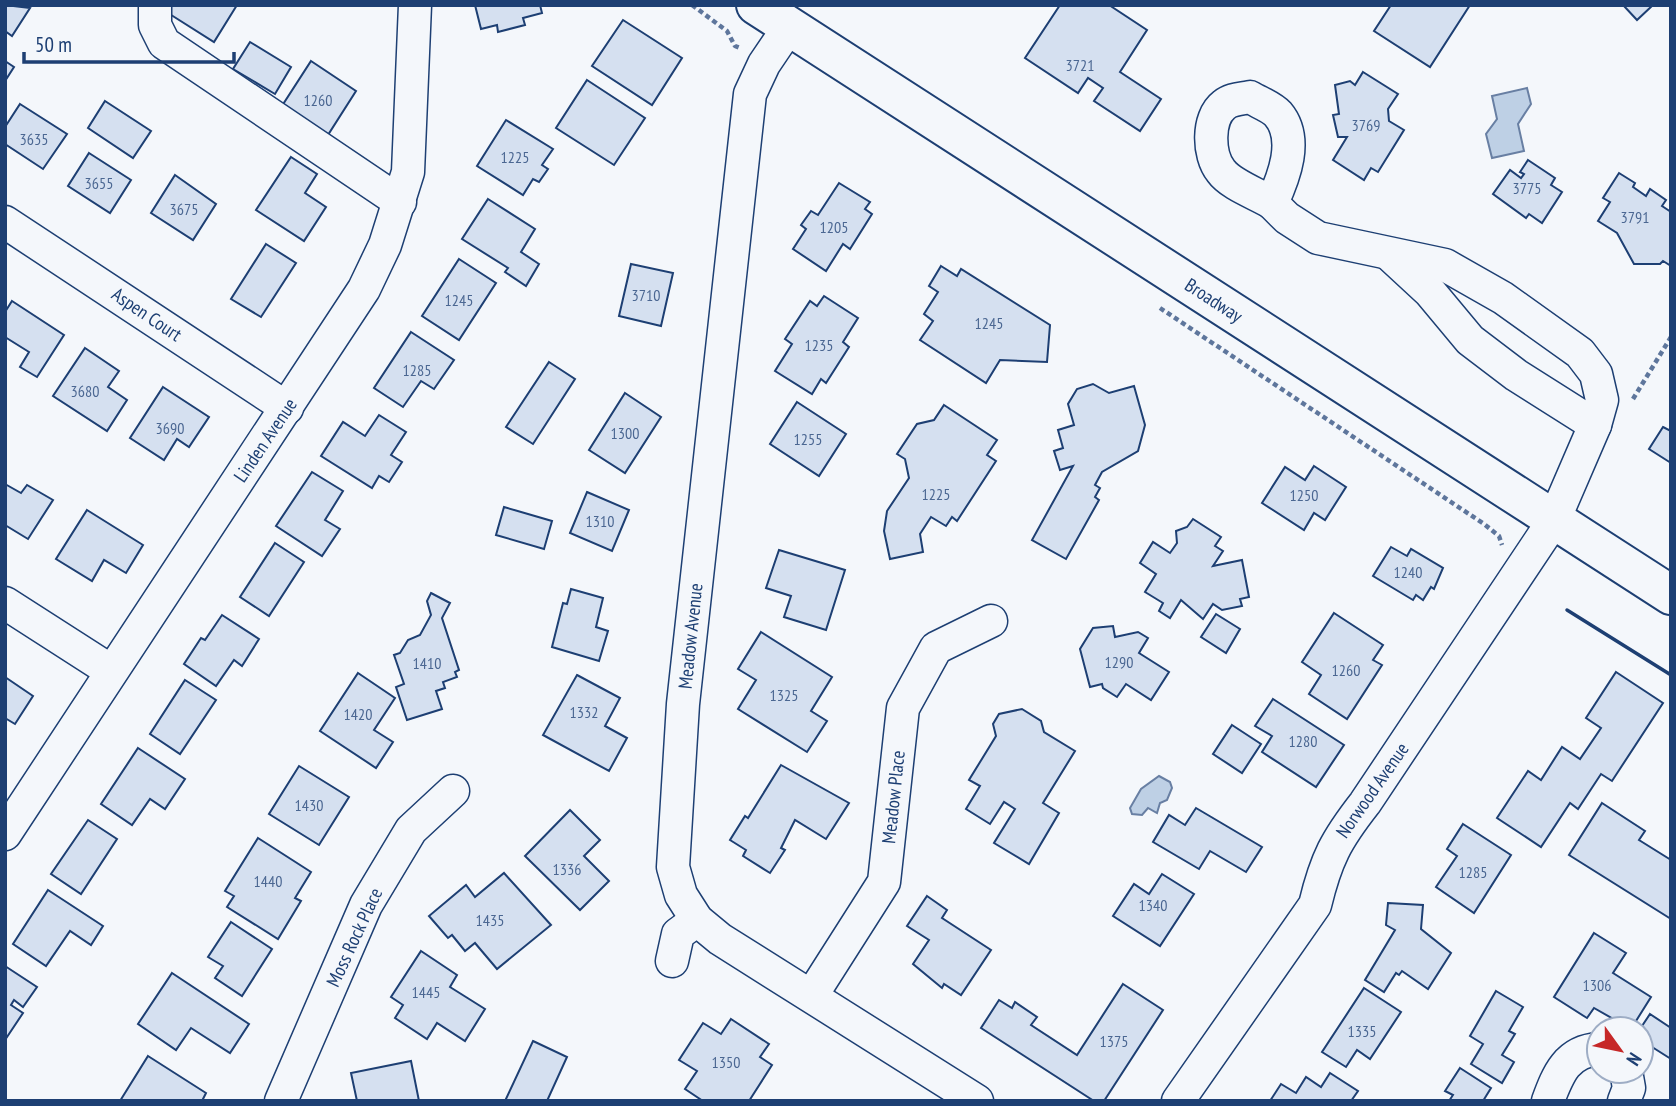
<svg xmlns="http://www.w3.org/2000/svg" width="1676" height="1106" font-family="'PT Sans Narrow',sans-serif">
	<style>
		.water { fill: #bed0e5; stroke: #687fa3; stroke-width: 2 }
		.building { fill: #d5e0f0; stroke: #1d3f73; stroke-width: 2 }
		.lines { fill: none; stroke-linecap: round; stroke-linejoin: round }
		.minor-casing { stroke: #1d3f73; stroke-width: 35 }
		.major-casing { stroke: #1d3f73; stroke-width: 42 }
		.path { stroke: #5e769c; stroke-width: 4.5; stroke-dasharray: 5 3.5; stroke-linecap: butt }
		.minor { stroke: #f4f7fb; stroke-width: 32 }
		.major { stroke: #f4f7fb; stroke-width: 38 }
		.wall { stroke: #1d3f73; stroke-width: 3.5 }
		.labels { text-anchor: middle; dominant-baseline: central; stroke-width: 5; stroke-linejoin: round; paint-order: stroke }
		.number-label { font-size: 16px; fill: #4b6792 }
		.street-label { font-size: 19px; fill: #1d3f73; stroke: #f4f7fb }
	</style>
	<rect width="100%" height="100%" fill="#f4f7fb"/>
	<g class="water">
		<polygon points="1527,88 1531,104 1518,124 1524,151 1492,158 1486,134 1497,119 1492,96"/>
		<polygon points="1159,776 1170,782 1172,788 1167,800 1160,803 1157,813 1148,808 1142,815 1132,814 1130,808 1141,789"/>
	</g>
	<g class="building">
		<polygon points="5,5 30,8 12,36 5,31"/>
		<polygon points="172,5 237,5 214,42 168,13"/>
		<polygon points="475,5 540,5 542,13 523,18 525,25 498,32 497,25 481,29"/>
		<polygon points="1060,5 1109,5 1147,30 1120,72 1161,99 1140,131 1094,101 1103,88 1088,78 1078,93 1025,58"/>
		<polygon points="1391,5 1470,5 1430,67 1374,31"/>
		<polygon points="1623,5 1653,5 1637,20"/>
		<polygon points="623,20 682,58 652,105 592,66"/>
		<polygon points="250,42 291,67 275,94 233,69"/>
		<polygon points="5,61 14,67 5,81"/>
		<polygon points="311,61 356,91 326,138 280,109"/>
		<polygon points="1363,72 1398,94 1388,109 1389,121 1404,130 1378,172 1371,168 1364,180 1333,160 1347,137 1338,137 1333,115 1339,114 1335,85 1350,81 1355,85"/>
		<polygon points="587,80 645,118 614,165 556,128"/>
		<polygon points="105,101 151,131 133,158 88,128"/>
		<polygon points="20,104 67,134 43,169 5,144 5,127"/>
		<polygon points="506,120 553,149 542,165 548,169 539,182 533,179 523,195 477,166"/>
		<polygon points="89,153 131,180 110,213 68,186"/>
		<polygon points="291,157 317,174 305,193 326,207 304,241 256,210"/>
		<polygon points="1528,160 1555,178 1551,185 1562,192 1542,223 1529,214 1526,218 1493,194 1510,170 1521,178 1524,174 1520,172"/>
		<polygon points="1619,173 1635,183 1633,187 1646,196 1650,189 1666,200 1662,206 1671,212 1671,266 1663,261 1660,264 1634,264 1617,233 1598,221 1610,202 1603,198"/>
		<polygon points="175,175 216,204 193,240 151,213"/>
		<polygon points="839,183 870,202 865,209 872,214 850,249 843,244 826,271 793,249 806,229 801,225 811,211 818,215"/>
		<polygon points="488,199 535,229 521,252 539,264 526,286 505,272 508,268 462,239"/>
		<polygon points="266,244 296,263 261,317 231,299"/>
		<polygon points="459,259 496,283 459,340 422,316"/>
		<polygon points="631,264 673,273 661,326 619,316"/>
		<polygon points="941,266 957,276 961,269 1050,325 1047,362 1000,360 986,383 920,340 933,321 924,314 938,292 929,286"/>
		<polygon points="824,296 858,318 843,342 849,347 826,383 821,379 812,394 775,371 792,344 785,339 810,301 817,306"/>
		<polygon points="12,301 64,335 37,377 20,367 29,352 5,337 5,312"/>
		<polygon points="411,332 454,360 434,389 421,381 403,407 374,388"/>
		<polygon points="85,348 119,371 108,387 127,400 107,431 53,396"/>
		<polygon points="549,362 575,379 533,444 506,427"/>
		<polygon points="1093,384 1109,393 1134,386 1145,425 1138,451 1102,472 1095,485 1100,488 1095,497 1099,500 1066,559 1032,540 1073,466 1060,470 1054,451 1063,448 1058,430 1074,425 1068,404 1077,389"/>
		<polygon points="163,387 209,417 189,447 177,439 164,460 130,438"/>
		<polygon points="625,393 661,417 625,473 589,450"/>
		<polygon points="797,402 846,434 819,476 770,444"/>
		<polygon points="944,405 997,440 987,455 996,461 957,521 952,517 946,526 931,517 920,534 923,552 890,559 884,531 887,511 909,478 905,459 897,454 917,424 934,420"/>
		<polygon points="379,415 406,432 391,455 402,462 389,482 379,476 372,488 321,456 343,422 365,436"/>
		<polygon points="1663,427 1671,431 1671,463 1649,449"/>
		<polygon points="1314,466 1346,487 1325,520 1314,513 1304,530 1262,503 1285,467 1305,480"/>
		<polygon points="312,472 343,491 325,520 340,529 322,556 276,526"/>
		<polygon points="5,484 21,493 27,485 53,500 28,539 5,525"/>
		<polygon points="587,492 629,510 612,551 570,533"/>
		<polygon points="504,507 552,521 544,549 496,535"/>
		<polygon points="87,510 143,545 126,573 104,560 92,581 56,559"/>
		<polygon points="1193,519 1221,537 1215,546 1223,551 1213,566 1242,560 1249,597 1240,599 1242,606 1222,610 1213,604 1203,619 1181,600 1170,618 1159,611 1163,603 1145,592 1156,574 1140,563 1153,542 1170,553 1177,543 1176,531 1187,527"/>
		<polygon points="275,543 304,562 269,616 240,597"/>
		<polygon points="1391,547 1407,556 1411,549 1443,568 1434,589 1431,587 1423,600 1416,595 1413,600 1373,576"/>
		<polygon points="779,550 845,570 826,630 784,617 791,596 766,588"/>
		<polygon points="571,589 603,598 596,627 608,631 599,661 552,647 563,603 567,604"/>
		<polygon points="431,593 450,603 442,618 459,670 455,672 457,677 443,682 445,688 436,691 442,709 407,720 396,687 404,684 394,655 400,653 408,640 420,635 431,615 427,601"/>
		<polygon points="1334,613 1383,645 1373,660 1382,665 1347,719 1309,694 1321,675 1302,662"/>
		<polygon points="1216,614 1240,629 1226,653 1201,637"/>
		<polygon points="222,615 259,639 242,666 234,660 216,686 184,664 201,638 205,640"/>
		<polygon points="1113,626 1115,637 1138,632 1148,638 1139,653 1169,672 1151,700 1126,684 1117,697 1103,688 1102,684 1090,687 1080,649 1093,628"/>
		<polygon points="761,632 832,677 811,711 827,721 807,752 738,709 756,680 738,669"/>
		<polygon points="1616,672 1663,703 1612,781 1601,774 1578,809 1570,803 1541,847 1497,818 1528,771 1541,780 1562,747 1580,759 1601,728 1586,718"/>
		<polygon points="358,673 395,698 374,730 393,742 376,768 320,731"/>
		<polygon points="577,675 620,698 605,726 627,738 609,771 543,735"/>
		<polygon points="5,677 33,696 15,724 5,718"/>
		<polygon points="185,680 216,700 180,754 150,734"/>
		<polygon points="1273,699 1344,745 1316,787 1262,752 1272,736 1255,726"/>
		<polygon points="1022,709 1041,721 1044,732 1075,751 1043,803 1059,813 1029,864 994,843 1015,809 1004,802 990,824 966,809 980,786 969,780 996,736 993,724 999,714"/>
		<polygon points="1232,725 1261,744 1242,773 1213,754"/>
		<polygon points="138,748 185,779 165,809 150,799 132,825 101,804"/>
		<polygon points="781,765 849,803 826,839 795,820 781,848 785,850 770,873 743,856 746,850 730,840 745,816 748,818"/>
		<polygon points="299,766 349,797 319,845 269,814"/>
		<polygon points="1602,803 1645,831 1639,840 1671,860 1671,919 1569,855"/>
		<polygon points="1196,808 1262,847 1246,872 1210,851 1199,869 1153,842 1169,815 1185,825"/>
		<polygon points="570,810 600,840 584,856 609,881 580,910 525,856"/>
		<polygon points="88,820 117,839 81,894 51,874"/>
		<polygon points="1463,824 1511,855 1474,913 1436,887 1457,856 1447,849"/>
		<polygon points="258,838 311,872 295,898 301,901 278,939 227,907 234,896 225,891"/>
		<polygon points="504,873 551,925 497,969 475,943 465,951 452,935 448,938 429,916 466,885 475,897"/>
		<polygon points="1162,874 1194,894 1160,946 1113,916 1134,884 1149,894"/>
		<polygon points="48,890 103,926 91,945 70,931 46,966 13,944"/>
		<polygon points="927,896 947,910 942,918 991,950 961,995 944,984 942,988 913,964 929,940 907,926"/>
		<polygon points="1388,903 1423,905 1421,929 1451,953 1428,989 1402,971 1399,975 1396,973 1384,992 1365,980 1395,930 1386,925"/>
		<polygon points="231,922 272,949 242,996 215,978 223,966 208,957"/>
		<polygon points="1594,933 1626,953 1613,973 1651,997 1631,1029 1594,1008 1587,1018 1554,997"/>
		<polygon points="421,951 457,975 450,987 485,1009 465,1041 437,1023 427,1039 395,1018 403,1005 391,997"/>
		<polygon points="5,966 37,987 23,1007 14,1000 11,1005 23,1013 5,1040"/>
		<polygon points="172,973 249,1024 230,1053 191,1028 176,1050 138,1024"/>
		<polygon points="1123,984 1163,1010 1104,1101 1094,1101 981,1028 999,1000 1012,1008 1015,1002 1037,1017 1031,1025 1077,1055"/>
		<polygon points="1364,988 1401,1012 1370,1059 1357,1050 1346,1067 1322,1052"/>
		<polygon points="1496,991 1523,1007 1509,1031 1515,1034 1502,1055 1514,1062 1502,1083 1471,1064 1483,1044 1470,1036"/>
		<polygon points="1650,1014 1671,1028 1671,1059 1641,1040 1640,1029"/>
		<polygon points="731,1019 769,1044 760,1057 772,1065 749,1101 703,1101 685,1089 697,1071 679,1060 703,1023 721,1034"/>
		<polygon points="533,1041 567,1057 547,1101 505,1101"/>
		<polygon points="148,1056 206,1093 202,1101 120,1101"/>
		<polygon points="411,1061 419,1101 357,1101 351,1073"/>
		<polygon points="1460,1068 1491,1088 1483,1101 1449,1101 1453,1095 1445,1091"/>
		<polygon points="1330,1073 1358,1091 1351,1101 1270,1101 1281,1084 1296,1093 1306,1077 1321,1087"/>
	</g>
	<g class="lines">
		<g class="minor-casing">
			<g id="minor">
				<polyline points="155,5 155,25 164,43 400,202"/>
				<polyline points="789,27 764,64 750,94 683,704 673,867 681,895 697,920 720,939 977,1101"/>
				<path d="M1250,97C1258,102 1272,107 1278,114C1299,139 1284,177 1272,203C1258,194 1231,185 1221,171C1208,155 1207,118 1224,105C1231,99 1241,99 1250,97Z"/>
				<polyline points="5,222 287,408"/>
				<polyline points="1390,255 1430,292 1470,340 1516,375 1595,425"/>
				<polyline points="5,603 111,671"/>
				<polyline points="5,834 364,289 385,245 408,172 415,5"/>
				<polyline points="672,961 678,934 697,920"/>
				<polyline points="812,995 884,882 903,708 936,648 991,621"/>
				<polyline points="281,1101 366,905 411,830 453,791"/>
				<path d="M1178,1101L1315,905C1326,859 1336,840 1365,803L1554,520L1595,425L1602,400L1596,374L1580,353L1503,298L1445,265L1318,238L1287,218L1272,203"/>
				<path d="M1548,1101C1558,1074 1567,1051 1599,1049"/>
				<polyline points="1624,1101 1629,1088 1626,1071"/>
			</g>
		</g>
		<g class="major-casing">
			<polyline id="major" points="756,5 1671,595"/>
		</g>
		<g class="path">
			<polyline points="692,5 727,31 735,46 740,48"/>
			<polyline points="1160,308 1484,524 1499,536 1502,545"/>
			<polyline points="1633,399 1671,337"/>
		</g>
		<use href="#minor" class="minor"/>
		<use href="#major" class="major"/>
		<polyline class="wall" points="1567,610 1671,675"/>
	</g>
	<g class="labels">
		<g class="number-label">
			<text x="1080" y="65">3721</text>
			<text x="318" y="100">1260</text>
			<text x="1366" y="125">3769</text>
			<text x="34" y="139">3635</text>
			<text x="515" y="157">1225</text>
			<text x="99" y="183">3655</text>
			<text x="1527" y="188">3775</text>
			<text x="184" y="209">3675</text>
			<text x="1635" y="217">3791</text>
			<text x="834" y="227">1205</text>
			<text x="646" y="295">3710</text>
			<text x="459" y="300">1245</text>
			<text x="989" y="323">1245</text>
			<text x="819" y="345">1235</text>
			<text x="417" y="370">1285</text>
			<text x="85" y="391">3680</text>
			<text x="170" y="428">3690</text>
			<text x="625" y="433">1300</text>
			<text x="808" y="439">1255</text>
			<text x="936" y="494">1225</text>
			<text x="1304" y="495">1250</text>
			<text x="600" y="521">1310</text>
			<text x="1408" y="572">1240</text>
			<text x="1119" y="662">1290</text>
			<text x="427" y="663">1410</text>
			<text x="1346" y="670">1260</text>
			<text x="784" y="695">1325</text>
			<text x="584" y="712">1332</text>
			<text x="358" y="714">1420</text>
			<text x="1303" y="741">1280</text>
			<text x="309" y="805">1430</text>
			<text x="567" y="869">1336</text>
			<text x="1473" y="872">1285</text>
			<text x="268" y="881">1440</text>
			<text x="1153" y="905">1340</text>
			<text x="490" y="920">1435</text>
			<text x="1597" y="985">1306</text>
			<text x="426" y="992">1445</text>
			<text x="1362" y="1031">1335</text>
			<text x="1114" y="1041">1375</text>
			<text x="726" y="1062">1350</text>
		</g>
		<g class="street-label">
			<text transform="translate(1214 300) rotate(33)">Broadway</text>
			<text transform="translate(147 314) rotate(34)">Aspen Court</text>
			<text transform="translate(265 440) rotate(-56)">Linden Avenue</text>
			<text transform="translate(690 636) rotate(-84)">Meadow Avenue</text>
			<text transform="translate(1372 790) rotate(-55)">Norwood Avenue</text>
			<text transform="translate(893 797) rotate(-84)">Meadow Place</text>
			<text transform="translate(354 937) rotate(-65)">Moss Rock Place</text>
		</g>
	</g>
	<rect width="1676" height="1106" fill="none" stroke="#1d3f73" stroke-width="14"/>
	<g transform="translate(1620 1050) rotate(123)"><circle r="33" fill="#f4f7fb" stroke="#9eadc5" stroke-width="2"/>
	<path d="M0-5L12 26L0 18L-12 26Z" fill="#c62828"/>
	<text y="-10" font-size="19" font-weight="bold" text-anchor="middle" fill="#1d3f73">N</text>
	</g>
	<path d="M24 52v10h210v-10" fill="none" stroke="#1d3f73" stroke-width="3.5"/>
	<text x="35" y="52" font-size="21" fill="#1d3f73" stroke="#f4f7fb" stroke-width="5" paint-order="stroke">50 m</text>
</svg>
